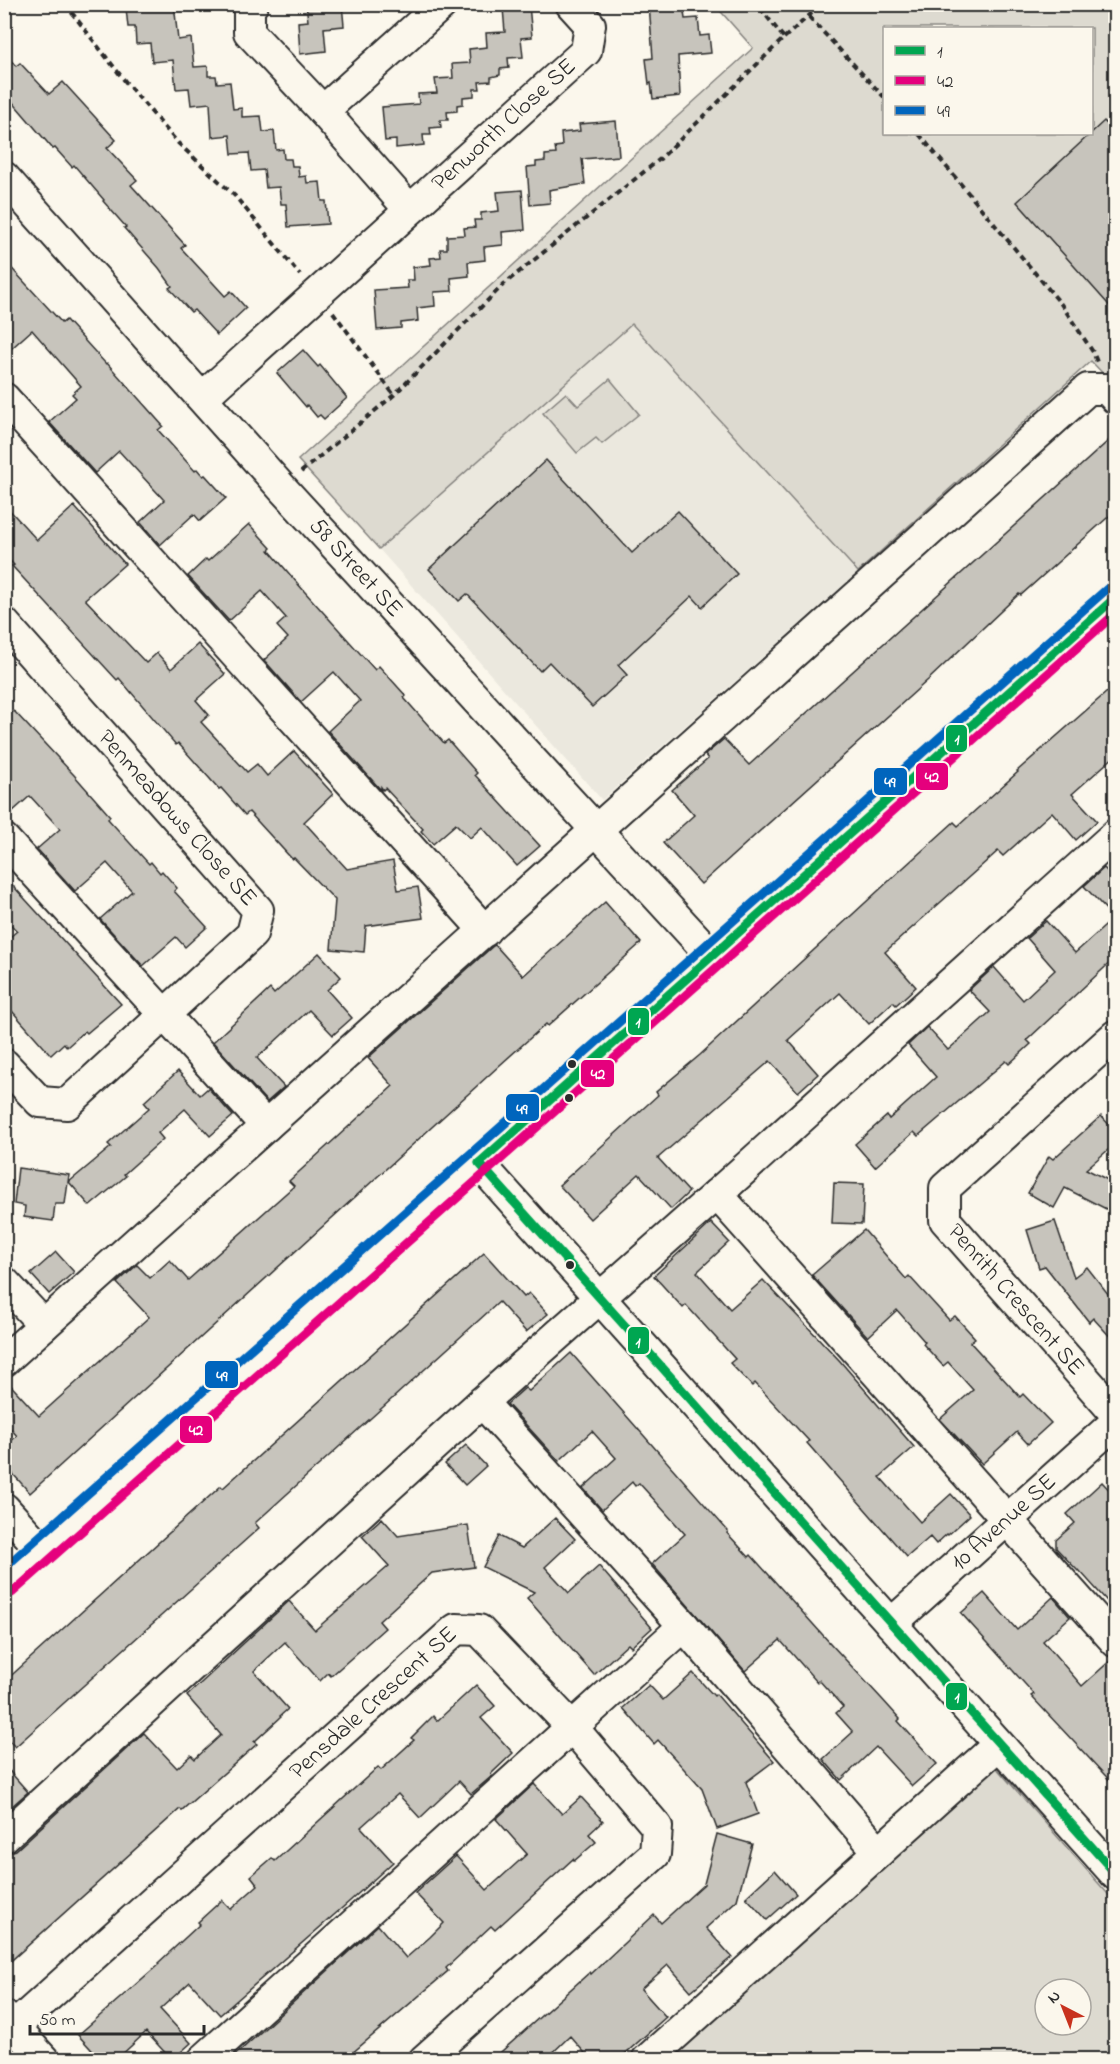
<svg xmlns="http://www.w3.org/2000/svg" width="1120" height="2064" font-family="'Indie Flower',sans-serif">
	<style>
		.built { fill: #ebe8de }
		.green { fill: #dddad0; stroke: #84827e; stroke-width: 1.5; fill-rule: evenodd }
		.building { fill: #c7c4bc; stroke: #2b2b2b; stroke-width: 1.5 }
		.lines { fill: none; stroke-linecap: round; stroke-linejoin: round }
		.minor-casing { stroke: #2b2b2b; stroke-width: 34 }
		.path { stroke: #2b2b2b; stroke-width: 4; stroke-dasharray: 6 4.5; stroke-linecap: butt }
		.minor { stroke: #fbf7ec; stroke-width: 30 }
		.bus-1-casing { stroke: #fbf7ec; stroke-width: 14 }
		.bus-2-casing { stroke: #fbf7ec; stroke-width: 14 }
		.bus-3-casing { stroke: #fbf7ec; stroke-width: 14 }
		.bus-1 { stroke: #00a651; stroke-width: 9 }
		.bus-2 { stroke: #e5007d; stroke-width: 9 }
		.bus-3 { stroke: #0065bd; stroke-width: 9 }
		.bus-dot { fill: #2b2b2b; stroke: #fbf7ec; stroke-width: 2 }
		.labels { text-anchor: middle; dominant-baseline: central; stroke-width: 4.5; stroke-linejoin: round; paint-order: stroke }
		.street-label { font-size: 24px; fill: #2b2b2b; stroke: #fbf7ec }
		.line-badge { stroke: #fbf7ec; stroke-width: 2 }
		.badge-label { font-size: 16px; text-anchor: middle; font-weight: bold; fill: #fff }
	</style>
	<rect width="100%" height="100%" fill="#fbf7ec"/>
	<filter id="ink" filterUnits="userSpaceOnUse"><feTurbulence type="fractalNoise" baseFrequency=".0167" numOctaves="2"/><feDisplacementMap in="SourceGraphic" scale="12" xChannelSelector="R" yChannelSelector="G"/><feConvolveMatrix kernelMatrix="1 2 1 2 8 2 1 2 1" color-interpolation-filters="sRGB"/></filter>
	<g filter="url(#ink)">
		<polygon class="built" points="632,324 858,572 602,800 379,549"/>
		<g class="green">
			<path d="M715,5H1115V386L1091,361L858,572L632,324L379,549L298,460L753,48ZM884,28H1092V134H884Z"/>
			<polygon points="610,379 639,414 602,444 596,438 577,453 543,413 566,393 578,406"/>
			<path d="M994,1765L1115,1902V2059L665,2060ZM1045,1989H1081V2025H1045Z"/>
		</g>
		<g class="building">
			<polygon points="142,4 174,4 178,40 191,38 194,67 208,66 208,76 216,76 217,83 230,82 233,109 242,108 242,117 261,116 263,132 274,131 276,150 283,149 284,159 291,159 292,166 298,166 299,177 306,176 307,183 320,182 322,201 326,201 328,224 288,227 286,204 281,204 279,187 266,188 264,170 251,171 249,153 232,154 230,135 212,137 210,103 191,105 189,88 176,89 173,60 152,62 150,43 136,44 135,27 128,27 126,8 142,7"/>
			<polygon points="306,4 342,4 344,26 324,28 326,51 300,54 298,22 308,21"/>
			<polygon points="649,4 683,4 685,19 698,18 700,36 709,35 711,53 678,56 680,96 653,99 651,83 649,84 646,59 653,58"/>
			<polygon points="529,5 532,37 521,38 523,57 508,58 509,68 500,69 500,75 491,77 491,81 479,82 480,89 474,89 474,96 463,97 463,104 457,105 457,111 447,112 448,120 440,120 441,127 430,128 431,135 423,135 424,145 396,148 396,140 385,141 382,107 419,104 418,94 437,93 435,79 453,78 452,64 470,63 469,49 487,47 486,33 505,32 503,8"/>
			<polygon points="4,53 16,66 20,63 49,94 63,82 116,140 107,148 137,180 131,185 185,245 181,248 225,296 231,291 246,308 217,335 194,310 191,312 169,288 172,286 159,268 124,228 126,227 103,201 104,200 74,165 72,167 55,148 53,149 4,92"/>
			<polygon points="616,121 619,156 582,159 585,184 549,190 550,203 530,205 527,167 536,166 536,162 545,161 545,155 556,154 555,147 562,146 561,133 580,131 579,124"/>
			<polygon points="1104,121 1116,134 1116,313 1017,202"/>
			<polygon points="522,190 525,230 502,232 503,245 484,247 485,260 468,262 469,276 451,278 452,291 434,292 435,306 417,308 418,321 401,323 401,328 377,330 374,290 408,288 407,280 414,280 413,267 431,265 430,258 441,257 440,249 447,249 447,236 465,235 464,228 475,227 474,220 481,220 481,213 499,211 497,192"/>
			<polygon points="4,260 62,323 66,320 106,364 107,363 163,426 158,430 195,471 197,469 203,476 205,475 226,498 200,521 194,514 160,545 140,522 164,500 119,451 95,473 49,422 76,398 72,394 81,386 32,330 4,355"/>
			<polygon points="303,350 318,367 320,365 347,398 324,419 320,415 317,417 307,405 306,407 277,373"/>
			<polygon points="1116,434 1116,510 1021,595 1019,594 928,680 701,884 663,843 694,815 672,790 708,759 705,755 724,739 749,765"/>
			<polygon points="546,460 632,553 678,511 737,574 702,607 692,596 618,665 627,675 592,707 549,662 540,671 467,594 459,601 429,569"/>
			<polygon points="4,504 37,540 74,506 125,564 85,599 146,663 157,653 171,669 198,644 225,674 196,700 209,715 201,722 247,772 257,764 267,776 294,751 333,794 304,822 347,869 393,861 398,890 418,887 423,918 366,926 364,952 331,949 335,900 294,858 292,859 249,812 245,815 221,788 219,789 178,743 176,745 119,678 117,680 12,566 14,565 4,555"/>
			<polygon points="249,524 271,548 269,550 304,591 375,670 379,666 406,696 404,698 444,743 448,740 477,773 475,775 540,846 517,866 482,827 470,838 456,824 433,844 421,831 423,829 385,788 383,790 381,787 381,790 328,731 360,701 334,672 301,702 264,660 288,638 277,626 286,618 262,591 229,621 188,576 206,559 208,561"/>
			<polygon points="1107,692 1116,701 1116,755 1072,794 1097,821 1076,840 1052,812 1003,856 998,851 885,952 916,987 896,1005 893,1002 869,1024 840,993 788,1040 818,1074 798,1092 770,1061 658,1158 689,1192 671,1209 639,1174 590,1219 559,1185 658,1095 656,1092 700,1055 903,868 954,822 958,826 1018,772 1017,771"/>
			<polygon points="14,711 74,775 110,816 108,819 149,864 151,862 160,873 162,871 177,888 174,891 207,927 185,947 176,937 143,966 100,919 132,891 107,863 75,891 37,849 60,829 30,796 4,819 4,720"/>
			<polygon points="1104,868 1116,880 1116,957 1027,1040 1031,1044 1009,1064 1006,1061 918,1136 914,1132 875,1167 855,1144 887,1116 889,1119 936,1077 908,1045 927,1027 948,1050 990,1012 969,990 994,967 1023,1000 1055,970 1027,938 1046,921 1075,953 1114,918 1084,886"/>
			<polygon points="4,876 121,1004 87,1033 85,1031 67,1047 64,1043 51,1055 4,1002 4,942 17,931 4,918"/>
			<polygon points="605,902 641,943 548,1026 546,1024 500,1065 30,1493 4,1464 4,1447 17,1436 4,1421 4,1378 39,1416 149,1317 117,1283 137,1265 150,1278 170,1260 188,1280 294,1186 289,1181 393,1086 368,1058 493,946 495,945 523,976"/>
			<polygon points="319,953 341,977 327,990 352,1018 333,1035 309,1010 257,1058 284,1087 267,1102 213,1042 270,989 274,994"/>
			<polygon points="178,1071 200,1095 208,1088 233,1116 210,1136 185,1109 158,1133 163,1139 162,1140 124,1174 126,1176 90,1206 69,1182 111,1147 108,1144 149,1108 144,1102"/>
			<polygon points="1101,1116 1116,1132 1116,1143 1086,1169 1116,1184 1116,1214 1065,1188 1054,1208 1028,1193 1049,1156 1053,1159"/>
			<polygon points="18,1168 69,1175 65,1204 55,1204 53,1221 24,1217 25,1206 14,1204"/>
			<polygon points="834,1183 864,1184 862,1224 832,1223"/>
			<polygon points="1055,1221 1074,1277 1087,1267 1116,1304 1116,1343 1093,1318 1089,1322 1045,1266 1039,1268 1027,1230"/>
			<polygon points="711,1223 729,1242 697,1272 730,1309 763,1280 785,1303 840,1361 914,1447 880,1477 920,1522 951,1494 970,1515 948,1535 947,1534 936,1544 930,1537 907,1557 807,1443 809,1441 755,1383 752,1386 730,1363 735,1359 686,1305 683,1308 654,1276"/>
			<polygon points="864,1230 906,1279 909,1276 949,1320 955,1316 975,1338 970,1342 1020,1397 1023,1394 1051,1423 1028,1444 1017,1432 982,1464 940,1419 973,1390 948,1362 943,1366 923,1344 925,1342 897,1310 868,1337 812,1275"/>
			<polygon points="56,1252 74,1272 49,1294 31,1274"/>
			<polygon points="484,1253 524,1297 529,1293 548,1314 526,1332 499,1302 255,1523 259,1528 15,1747 4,1735 4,1682 221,1486 223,1488"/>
			<polygon points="571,1353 728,1531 727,1533 749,1557 751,1555 830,1643 881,1698 900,1719 898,1721 937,1764 912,1786 876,1747 841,1780 823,1759 853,1732 836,1713 843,1707 819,1680 817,1682 780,1640 745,1671 652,1564 685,1534 639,1483 635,1486 632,1482 602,1510 583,1488 616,1458 592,1431 559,1461 507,1404 525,1388 529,1391"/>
			<polygon points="466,1445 486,1466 465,1485 445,1464"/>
			<polygon points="1102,1482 1116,1497 1116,1611 1079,1570 1078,1571 1056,1548 1056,1540 1075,1523 1067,1514"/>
			<polygon points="382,1518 398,1536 468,1525 474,1567 432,1573 379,1621 385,1628 331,1676 328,1673 320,1681 285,1642 254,1671 288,1709 280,1716 281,1717 254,1742 257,1744 182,1810 180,1809 4,1967 4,1854 16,1850 144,1733 177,1768 191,1755 195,1759 221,1735 187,1696 289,1601 315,1630 389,1566 362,1536"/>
			<polygon points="555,1518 575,1539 545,1567 569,1593 599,1566 652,1628 631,1647 628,1644 594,1675 527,1598 534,1592 483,1567 499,1536 522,1548"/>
			<polygon points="984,1593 1017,1630 1053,1597 1070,1617 1043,1641 1082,1686 1112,1659 1116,1659 1116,1787 1031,1696 1034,1694 961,1613"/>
			<polygon points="693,1673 714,1696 716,1694 774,1761 746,1782 758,1814 717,1829 702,1789 658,1740 654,1744 623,1708 649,1685 663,1700"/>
			<polygon points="476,1685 495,1706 481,1718 513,1753 491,1774 492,1776 471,1794 459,1781 420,1818 398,1794 361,1827 393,1862 350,1901 220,2015 190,1982 160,2009 191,2043 172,2060 146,2032 116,2060 101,2060 78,2035 159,1964 158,1963 200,1924 198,1922 222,1900 231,1909 258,1885 251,1876 272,1858 275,1861 378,1767 381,1770 414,1740 411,1738 433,1716 437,1721"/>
			<polygon points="4,1765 28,1792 4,1813"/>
			<polygon points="534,1784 562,1814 581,1797 603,1821 589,1834 596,1842 574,1861 573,1859 495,1930 491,1926 446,1968 448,1971 344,2060 230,2060 378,1925 406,1958 430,1937 444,1923 415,1893 456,1856 487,1890 508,1871 527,1854 496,1819"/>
			<polygon points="717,1834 752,1844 737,1900 706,1928 732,1957 691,1991 668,1965 641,1989 666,2017 618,2060 591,2060 570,2036 545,2060 492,2060 590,1972 591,1974 654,1915 661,1923 704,1884"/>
			<polygon points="775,1870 796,1894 767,1920 746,1897"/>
		</g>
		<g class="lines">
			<g class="minor-casing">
				<g id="minor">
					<polyline points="253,4 249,8 249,32 323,111 409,209"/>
					<polyline points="323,111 442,4"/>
					<path id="s1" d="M4,177L282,488L712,956"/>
					<path id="s2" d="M203,397L586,51L590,25L571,4"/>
					<polyline points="4,398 485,931"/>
					<path id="s3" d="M4,623L258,910L252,934L67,1104L40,1102L4,1064"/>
					<polyline points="4,839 266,1126"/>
					<path id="s4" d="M1116,1035L945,1188V1220L1116,1414"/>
					<polyline points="479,1163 1116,1875"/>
					<polyline points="717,1194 1116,1642"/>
					<polyline points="4,1282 44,1325"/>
					<polyline points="4,1361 1088,389 1107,389 1116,399"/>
					<polyline points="482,1402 684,1626 879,1852"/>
					<polyline points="4,1508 42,1550"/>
					<polyline points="4,1584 1116,597"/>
					<path id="s5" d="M891,1624L1116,1422"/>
					<polyline points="4,1837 482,1402 717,1194 1116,834"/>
					<polyline points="4,2016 44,2060"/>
					<path id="s6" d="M14,2027L456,1629L479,1630L572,1727L657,1827L655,1854L424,2060"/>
					<polyline points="203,2060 684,1626"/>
					<polyline points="647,2060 998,1745"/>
				</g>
			</g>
			<g class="path">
				<polyline points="65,4 128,85 178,143 235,196 300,275"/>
				<polyline points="809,17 884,97"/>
				<polyline points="784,38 822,4"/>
				<polyline points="919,134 1061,304 1093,352 1097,362"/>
				<polyline points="333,312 394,395"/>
				<polyline points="301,472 394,395 504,284 660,159 784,38 757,4"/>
			</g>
			<use href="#minor" class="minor"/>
			<g class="bus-1-casing">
				<g id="bus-1">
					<polyline points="479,1163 1116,1874"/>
					<polyline points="479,1163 1116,597"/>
				</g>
			</g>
			<g class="bus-2-casing">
				<polyline id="bus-2" points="12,1593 1116,613"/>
			</g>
			<g class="bus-3-casing">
				<polyline id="bus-3" points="4,1568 1108,588"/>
			</g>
			<use href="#bus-1" class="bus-1"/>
			<use href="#bus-2" class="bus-2"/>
			<use href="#bus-3" class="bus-3"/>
		</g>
	</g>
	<g class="bus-dot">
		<circle cx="572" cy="1064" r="5"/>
		<circle cx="569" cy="1098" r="5"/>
		<circle cx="570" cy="1265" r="5"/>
	</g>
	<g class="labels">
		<g class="street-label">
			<text stroke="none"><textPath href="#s2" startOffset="406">Penworth Close SE</textPath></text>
			<text stroke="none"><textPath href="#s1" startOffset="526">58 Street SE</textPath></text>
			<text stroke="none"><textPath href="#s3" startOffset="261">Penmeadows Close SE</textPath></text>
			<text stroke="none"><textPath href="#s4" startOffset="368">Penrith Crescent SE</textPath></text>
			<text stroke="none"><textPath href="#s5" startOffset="152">10 Avenue SE</textPath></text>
			<text stroke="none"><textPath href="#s6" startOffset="484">Pensdale Crescent SE</textPath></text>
		</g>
	</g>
	<g class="line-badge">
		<rect x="945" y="724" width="23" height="29" rx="6" fill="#00a651"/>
		<rect x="915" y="762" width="34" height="29" rx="6" fill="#e5007d"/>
		<rect x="873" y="767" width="35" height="29" rx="6" fill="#0065bd"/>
		<rect x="627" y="1007" width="23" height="29" rx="6" fill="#00a651"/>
		<rect x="580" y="1059" width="35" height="29" rx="6" fill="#e5007d"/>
		<rect x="505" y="1093" width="35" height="29" rx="6" fill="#0065bd"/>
		<rect x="627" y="1326" width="23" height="29" rx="6" fill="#00a651"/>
		<rect x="204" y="1360" width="35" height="29" rx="6" fill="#0065bd"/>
		<rect x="179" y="1415" width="34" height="29" rx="6" fill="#e5007d"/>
		<rect x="945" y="1682" width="23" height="29" rx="6" fill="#00a651"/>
	</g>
	<g class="badge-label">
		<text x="957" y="744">1</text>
		<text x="932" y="782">42</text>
		<text x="890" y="787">49</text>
		<text x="638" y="1027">1</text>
		<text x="598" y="1079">42</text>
		<text x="522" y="1114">49</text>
		<text x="638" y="1347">1</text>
		<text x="222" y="1381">49</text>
		<text x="196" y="1435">42</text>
		<text x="957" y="1702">1</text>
	</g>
	<rect width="1120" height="2064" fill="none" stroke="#fbf7ec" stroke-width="24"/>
	<rect x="12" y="12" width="1096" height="2040" fill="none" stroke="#2b2b2b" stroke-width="2" filter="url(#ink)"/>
	<rect x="883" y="27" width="210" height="108" fill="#fbf7ec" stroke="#a8a59f" stroke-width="1.5"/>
	<rect x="895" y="46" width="30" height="9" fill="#00a651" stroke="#a8a59f" stroke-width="1.5"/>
	<text x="937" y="57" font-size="18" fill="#2b2b2b">1</text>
	<rect x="895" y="76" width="30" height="9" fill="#e5007d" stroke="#a8a59f" stroke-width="1.5"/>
	<text x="937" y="87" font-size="18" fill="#2b2b2b">42</text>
	<rect x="895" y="106" width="30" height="9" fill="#0065bd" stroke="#a8a59f" stroke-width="1.5"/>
	<text x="937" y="117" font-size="18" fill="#2b2b2b">49</text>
	<g transform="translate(1063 2007) rotate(318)"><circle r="28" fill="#fbf7ec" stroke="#a8a59f" stroke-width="1.5"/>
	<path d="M0-4.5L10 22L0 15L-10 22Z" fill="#c8321e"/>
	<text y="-9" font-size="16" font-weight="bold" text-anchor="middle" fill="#2b2b2b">N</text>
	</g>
	<path d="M30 2025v9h174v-9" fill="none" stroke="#2b2b2b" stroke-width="3"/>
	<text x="39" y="2025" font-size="18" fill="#2b2b2b" stroke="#fbf7ec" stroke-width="4.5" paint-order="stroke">50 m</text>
</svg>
